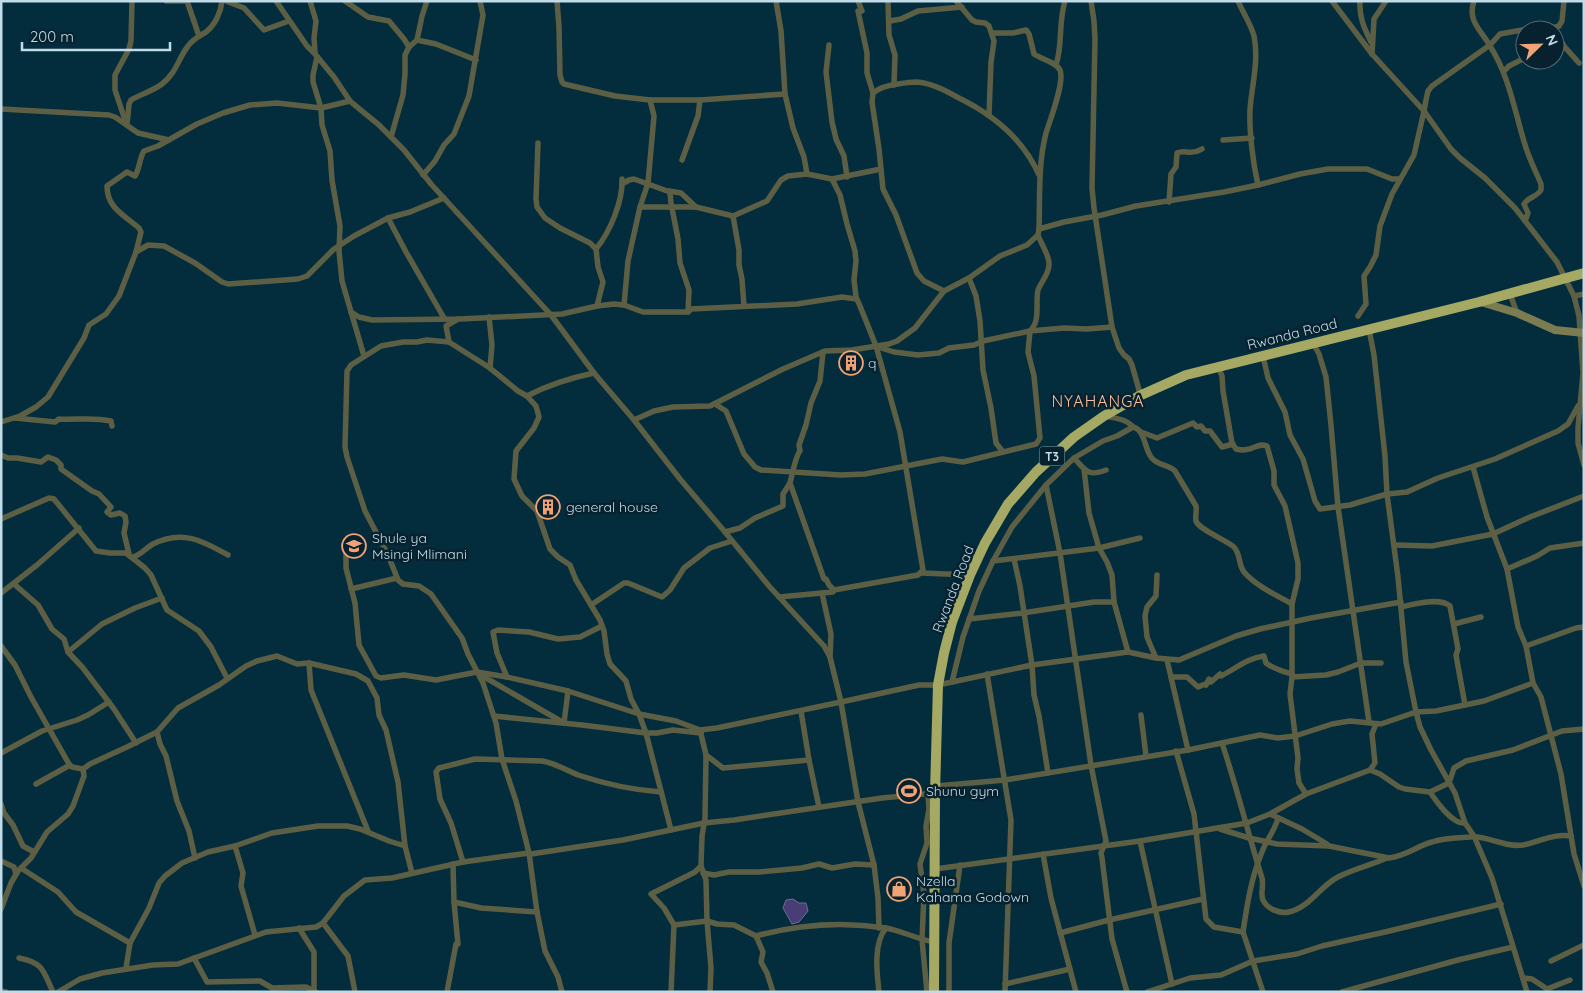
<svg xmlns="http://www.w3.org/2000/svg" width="1585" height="993" font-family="Quicksand,sans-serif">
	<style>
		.water { fill: #483e75; stroke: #6c6d98 }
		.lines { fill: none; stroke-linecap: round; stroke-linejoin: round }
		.street { stroke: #5d5f44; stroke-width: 5.5 }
		.secondary { stroke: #7b7d51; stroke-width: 8 }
		.highway { stroke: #a6a964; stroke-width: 10 }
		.labels { text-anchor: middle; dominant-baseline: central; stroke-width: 5; stroke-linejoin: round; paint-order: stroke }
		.shield { fill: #07222e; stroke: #89a4b0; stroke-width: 1 }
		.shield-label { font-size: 12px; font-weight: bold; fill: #c1dbe8 }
		.street-label { font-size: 14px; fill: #c1dbe8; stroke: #07222e }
		.poi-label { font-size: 14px; fill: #c1dbe8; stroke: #07222e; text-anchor: start }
		.quarter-label { font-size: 16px; letter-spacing: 1px; fill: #f9bf9f; stroke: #07222e }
	</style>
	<rect width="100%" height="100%" fill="#032d3d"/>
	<polygon class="water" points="793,899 799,903 806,903 808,911 799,922 792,924 783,908 786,900"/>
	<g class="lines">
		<g class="street">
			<polyline points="166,1 184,1"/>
			<polyline points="187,1 199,36"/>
			<polyline points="226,1 244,8 264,30 289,21"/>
			<polyline points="276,1 307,46 315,54 334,77 350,101 378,124 404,150 431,184 551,315 594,373 634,420 680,479 725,532 769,586 824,646 830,657 841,702 919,685 938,685 1032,665 1128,652 1156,658 1179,660 1236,636 1260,629 1311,618 1401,602"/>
			<polyline points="310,1 316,21 314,38 315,53"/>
			<polyline points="345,1 368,17 389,21 404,39 409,47"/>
			<polyline points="557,1 559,27 560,75 562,82 564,84 615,96 650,100 700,100 785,94"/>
			<polyline points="776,1 781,31 785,94 793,128 804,157 807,174"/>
			<polyline points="858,1 862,11 858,11 867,53 867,73 873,93 872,102 879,149 883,189 896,215 917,273 924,281 944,291"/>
			<polyline points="888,1 889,35 895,55 894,85"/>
			<polyline points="956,1 972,20 976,22 985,23 989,26 994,41 991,62 989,115"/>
			<polyline points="1091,1 1094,21 1095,39 1092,188 1094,208 1112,327 1119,348 1124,355 1129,359 1132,365 1139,390 1139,396"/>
			<path d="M1238,1C1243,13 1251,24 1254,36C1259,60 1252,85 1250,109C1249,132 1253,163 1258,185"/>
			<polyline points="1332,1 1372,54 1424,111 1451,149 1460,158 1485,178 1515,208 1557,262 1574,296 1579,316 1583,373 1578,428 1578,443 1584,465"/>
			<path d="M1360,1C1359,17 1364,28 1371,42"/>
			<path d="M1474,1C1467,21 1481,30 1490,46C1510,77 1515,114 1526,148C1530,160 1536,172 1541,184V190C1537,197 1528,197 1524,204L1528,213L1525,221"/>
			<polyline points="890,21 901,19 918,11 962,7"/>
			<polyline points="1555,36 1579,63"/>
			<polyline points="417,40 436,44 476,60"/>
			<polyline points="829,45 826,72 832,122 836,139 844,156 847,177"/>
			<polyline points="1555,49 1563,44"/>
			<polyline points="1372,54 1374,19 1386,1"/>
			<polyline points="317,57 313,75 313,82 321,108 322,125 330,151 332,180 340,226 339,251 342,281 364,356"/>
			<path d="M1056,65C1063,44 1058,24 1065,1"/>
			<polyline points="1504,71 1509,66 1525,58"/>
			<path d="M873,93C879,88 890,85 898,84C904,83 911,82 917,82C931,83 945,90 957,97C992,114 1023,138 1039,175"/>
			<polyline points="1,109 109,115 115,117 138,133 169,140"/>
			<polyline points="126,123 115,90 115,75 129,49 131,41 132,1"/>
			<path d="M127,125L129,104L131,100C141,94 153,91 162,84C177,72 178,59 188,46C193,39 200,36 206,32C215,25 221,12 222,1"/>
			<polyline points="391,137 403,95 405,74 405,55 409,47 417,40 422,16 427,1"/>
			<polyline points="1223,140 1252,138"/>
			<polyline points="538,143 536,199 537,207 545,218 560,228 590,243 596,249 598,267 603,282 597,306"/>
			<polyline points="682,160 698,116 700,100"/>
			<polyline points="423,175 435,161 444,145 454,134 469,96 483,15 480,1"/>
			<polyline points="622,184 629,180 634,179 670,192 671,203 678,239 680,263 689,290 688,312"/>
			<polyline points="669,191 681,193 696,207"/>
			<path d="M1169,202L1171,174L1176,167L1177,153C1185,149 1191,156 1202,149"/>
			<polyline points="640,207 696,207 733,216 767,201 781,180 788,176 807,174 832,179 881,169"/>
			<polyline points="733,216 739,250 739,265 742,279 744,306"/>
			<polyline points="388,218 406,252 444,318"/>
			<polyline points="1039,229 1064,222 1102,215 1136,206 1224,192 1258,185 1300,174 1328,169 1367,169 1392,179 1400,179"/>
			<path d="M596,249C610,232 623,201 622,179"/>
			<polyline points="136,252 148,245 164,246 195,263 222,282 228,284 298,279 307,276 334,249 354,236 388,218 410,212 444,198"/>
			<polyline points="969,278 976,296 980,321 983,370 991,408 996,443 1003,452"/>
			<polyline points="1510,294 1517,313"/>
			<polyline points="1574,296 1584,294"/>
			<polyline points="624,305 628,261 640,207 648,183 654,116 650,100"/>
			<polyline points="351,312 359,317 372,320 460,319 562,314 597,306 614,304 624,305 643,312 688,312 691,309 797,304 842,297 856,299"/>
			<polyline points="1358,316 1366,304 1364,276 1370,267 1376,255 1380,226 1392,194 1414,155 1424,111 1426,100 1428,91 1432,86 1490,45 1500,34 1527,29 1549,29 1559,26 1562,21 1564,1"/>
			<polyline points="489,317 492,345 490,368"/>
			<polyline points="1369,329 1374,355 1385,456 1387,494 1398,577 1406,662 1416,712 1420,727 1431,750 1455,793 1465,823 1474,836 1492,878 1527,992"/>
			<polyline points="449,342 446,326 458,319"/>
			<polyline points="1313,343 1319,354 1326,377 1331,425 1338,507 1369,722"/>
			<polyline points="878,347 894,352 918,355 939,353 949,348 974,345 983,341 1030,331 1064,328 1087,329 1112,327"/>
			<path d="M823,352L820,381L811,403L806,425L799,445L800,451C796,455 792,475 790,483L824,579H826L829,585L834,590"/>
			<polyline points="1263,356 1268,378 1285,412 1290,435 1303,459 1315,501 1320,509 1350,505 1387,494 1407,492 1438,478 1495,459 1558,431 1568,424 1578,406"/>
			<path d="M1218,366L1222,376L1223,391L1232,443L1236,449C1252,453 1256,442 1267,446L1274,471V485L1285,506L1298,563V579L1292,604V677L1290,694L1298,758L1297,769L1299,783L1306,794"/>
			<path d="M527,396C548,385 570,378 594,373"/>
			<path d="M715,404L726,411L744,454L755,467L761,470L841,475L865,474L942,459L963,462L1036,444L1040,438L1034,376L1028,352L1030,331C1041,321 1035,303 1038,290C1041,282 1049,274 1049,265C1050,256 1041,244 1038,235"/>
			<path d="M1104,416C1114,418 1127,419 1133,427"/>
			<path d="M15,418L55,422L59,419C76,420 94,417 111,421L112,426"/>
			<path d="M634,420L654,411L673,407L710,406L783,369L825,351L852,350L889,344L897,341L915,328L944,291L969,278L1000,256L1027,245L1038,235L1039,229C1040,197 1038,164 1046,133C1050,120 1065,82 1060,70C1056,62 1041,59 1034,54L1029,34L1026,30L1013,33H992"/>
			<path d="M1,422L20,416L36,407L48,397L84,338L89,325L106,314L119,296L136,252L141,232L139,228C124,215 107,208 107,186L127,172L135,176C140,168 139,159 144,151L158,146L197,124L223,113L250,105L277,103L321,108L350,101"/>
			<polyline points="1141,432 1157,438 1193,423 1197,427 1201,426 1205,431 1210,431 1222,447 1233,444"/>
			<polyline points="1,455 8,458 17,458 41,462 48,457 56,460 61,465 61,469 92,491 99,494 111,507 107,512 111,515 120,513 125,516 126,522 124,533 129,554"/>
			<path d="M1074,458C1086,471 1088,477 1106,470"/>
			<polyline points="1084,469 1089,513 1099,548 1107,562 1112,575 1114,602 1128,652"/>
			<polyline points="1046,485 1060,553 1091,765 1106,841 1101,853 1102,858 1112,939 1127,992"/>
			<polyline points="1,519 49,498 54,499 96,551 110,553 126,553 145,568 151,575 167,610 199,631 211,647 227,678"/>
			<polyline points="725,532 740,528 755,518 783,506 783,494 790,483"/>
			<polyline points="1395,545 1432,546 1493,534 1530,517 1584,496"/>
			<polyline points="360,548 350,548 346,550 346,568 355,603 359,645 376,676 381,678 404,675 436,680 477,672 507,677"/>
			<path d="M133,557C141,555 146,548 153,544C182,529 203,541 228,555"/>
			<polyline points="1014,559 1020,586 1032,665 1034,695 1039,716 1048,773"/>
			<polyline points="993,561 1099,548 1140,538"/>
			<polyline points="1507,569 1537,556 1550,548 1584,543"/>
			<polyline points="922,573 970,575"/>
			<polyline points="14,584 38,605 52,629 64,639 68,652 83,668 114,709 136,743"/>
			<polyline points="351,589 397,578"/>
			<polyline points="1,593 37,565 79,528"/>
			<polyline points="822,593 831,634 830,657"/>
			<polyline points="779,597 833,592 834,590 918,575 923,570 900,432 876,346 860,306 856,297 854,280 856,261 855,251 847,224 840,195 832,179"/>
			<polyline points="591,605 624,583 628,583 662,597 670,590 684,568 710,548 732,541"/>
			<path d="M1401,607C1413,604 1440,597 1450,606L1458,649L1456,655L1465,705"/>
			<polyline points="969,619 1023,613 1094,602 1114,602"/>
			<polyline points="1454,624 1481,617"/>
			<polyline points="1,646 15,665 31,697 69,764 72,767 83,769"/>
			<polyline points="1526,646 1576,628 1584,627"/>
			<polyline points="68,652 102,624 135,608 162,598"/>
			<polyline points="1156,658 1147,637 1145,616 1147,607 1156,596 1157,575"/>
			<polyline points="1167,660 1188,750"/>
			<polyline points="309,663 311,690 368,831"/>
			<polyline points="479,674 564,723 568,691 639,714 676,721 700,730 717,728 841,702 858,802 874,865 878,898 879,928"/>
			<polyline points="987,674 1011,820 1005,992"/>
			<path d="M1171,677H1187L1198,687L1205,684L1206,685L1209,679L1211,682L1220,674L1221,676C1235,669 1248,658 1264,656L1266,663C1274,669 1282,671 1292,674"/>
			<polyline points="1292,677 1326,675 1338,672 1361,663 1381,663"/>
			<path d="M952,682L963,637L979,591L993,561L1012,527L1046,485L1074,458L1103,441L1117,436L1133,427C1145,430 1144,447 1151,457C1157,466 1168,464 1175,471L1196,506C1197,511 1195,516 1196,521C1198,529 1226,540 1234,547C1241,555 1238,564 1244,572C1256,586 1276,595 1292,604"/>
			<polyline points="1533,683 1541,697 1561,774 1574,854 1584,886"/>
			<polyline points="568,691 507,677 497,653 493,632 498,630 529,632 558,639 580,637 602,626"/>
			<polyline points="801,711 809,760 819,807"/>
			<polyline points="1141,715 1146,756"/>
			<polyline points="494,716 582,725 646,733 657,733 673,730 701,733"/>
			<polyline points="700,730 706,755 705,818 702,836 701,866 706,880 707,921 711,968 710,992"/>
			<polyline points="157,732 160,744 166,756 177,801 189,831 195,858"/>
			<path d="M1222,743C1237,788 1248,833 1262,878C1264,886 1260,894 1263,900C1267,909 1280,914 1289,912C1309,908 1320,886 1338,877C1353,869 1371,865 1387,858"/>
			<polyline points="1176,751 1194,814 1206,919 1214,927 1243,932 1263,992"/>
			<polyline points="1,753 42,731 77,720 88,715 109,702"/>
			<polyline points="706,755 723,768 809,760"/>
			<polyline points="83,769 90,764 127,747 157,732 178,708 219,685 246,666 257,661 277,656 297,664 309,663 356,674 368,681 377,698 379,715 386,730 398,782 405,846 412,873"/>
			<polyline points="1370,770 1380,774 1399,787 1405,789 1430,792 1449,783 1454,768 1466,761 1513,750 1562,731 1584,729"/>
			<polyline points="36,784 70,765"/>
			<polyline points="936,786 1005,780 1188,750 1260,735 1278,738 1295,736 1332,724 1350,721 1381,724 1416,712 1436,711 1484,701 1533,683 1526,646 1518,627 1507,569 1487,517 1473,467"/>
			<path d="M1430,792C1436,801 1453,825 1465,823"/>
			<polyline points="1,804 4,813 13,825 23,846 34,852"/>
			<polyline points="1270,814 1302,829 1327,844"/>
			<path d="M1220,829L1249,838L1277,844L1329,846L1389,858C1406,856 1417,846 1432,842C1444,838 1458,838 1470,837C1487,835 1504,848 1523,845C1539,842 1554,833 1571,836"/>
			<polyline points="1140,841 1172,984"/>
			<polyline points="235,846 243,873 241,886 255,935"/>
			<polyline points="1043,854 1051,898 1076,992"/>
			<polyline points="1,861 14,867 16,874"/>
			<path d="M463,862L451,823L440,799L436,772L439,768L475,759L542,761C555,763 566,770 578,775C605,784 633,790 661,792"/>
			<polyline points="701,866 695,872 651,894 664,908 674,925 707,921 717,924 734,925 756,936 763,952 761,962 767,973 773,992"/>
			<polyline points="21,868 58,892 76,912 130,943"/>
			<polyline points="935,869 1140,841 1247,823 1270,814 1306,794 1370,770 1375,763 1372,734 1376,724"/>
			<polyline points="703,873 714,875 729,872 759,872 802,868 819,864 832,868 855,864 874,865"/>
			<polyline points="454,902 481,908 537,912"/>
			<polyline points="1,909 11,883 18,871 31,858 47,832 68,814 73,806 84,776 83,769"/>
			<polyline points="323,923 348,956 355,992"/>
			<polyline points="299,928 314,952 314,991"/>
			<path d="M1243,932C1247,905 1251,878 1262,852C1266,840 1275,831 1278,818"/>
			<polyline points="1060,933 1109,920 1203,899"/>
			<path d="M756,936C800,924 841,921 886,928C902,931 917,939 934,942"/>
			<path d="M19,958C44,963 43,971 53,992"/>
			<polyline points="194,958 207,982 260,981 272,988 306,987 316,992"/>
			<polyline points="1551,961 1584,945"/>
			<polyline points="126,968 130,943 149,908 159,883 165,876 182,863 208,852 235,846 272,833 318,826 347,826 360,829 389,841 405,846"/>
			<polyline points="1523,978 1532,979 1547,989 1570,980"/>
			<polyline points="1005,984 1070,969"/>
			<polyline points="1,991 6,992"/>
			<polyline points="58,992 80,979 102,973 153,965 178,964 266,932 316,927 323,923 344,896 365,880 392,878 463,862 529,853 531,854 623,840 704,823 734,820 882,798 935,793"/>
			<polyline points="447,992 456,944 458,944 454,902 453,864"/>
			<polyline points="562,992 558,977 545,951 537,912 529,853 516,801 502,759 496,723 483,683 468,654 462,638 431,594 419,586 403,584 398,580 388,555 365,511 347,457 345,447 347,371 351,365 381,346 403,342 417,342 427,340 449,342 490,368 518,391 527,396 536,406 539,417 534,428 516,451 514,479 522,496 537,511 550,549 558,557 570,565 576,580 600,620 604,631 607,654 610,664 626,681 631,699 639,714 646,733 671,830"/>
			<polyline points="671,992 674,925"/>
			<path d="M879,992C877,974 873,943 886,928"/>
			<polyline points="927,992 922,940 924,894 920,864 927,843 926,826 929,809 928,794"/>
			<polyline points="949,992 949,943 960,865"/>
			<polyline points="1147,992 1190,978 1221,975 1253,961 1297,954 1322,946 1385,932 1501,904"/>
			<polyline points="1342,992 1458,960 1513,947"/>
		</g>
		<polyline class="secondary" points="1481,302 1517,313 1555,330 1584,333"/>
		<polyline class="highway" points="934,992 935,793 938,685 944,653 952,622 970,575 985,543 1008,504 1036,472 1074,437 1104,416 1139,396 1186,375 1479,302 1584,273"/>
	</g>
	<defs>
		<g id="building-ring" transform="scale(1.25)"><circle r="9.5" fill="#07222e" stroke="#efa377" stroke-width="1.5"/><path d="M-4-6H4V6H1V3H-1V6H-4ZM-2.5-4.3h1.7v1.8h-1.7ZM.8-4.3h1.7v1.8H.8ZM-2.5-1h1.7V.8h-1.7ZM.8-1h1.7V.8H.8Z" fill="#efa377"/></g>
		<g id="school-ring" transform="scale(1.25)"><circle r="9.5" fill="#07222e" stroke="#efa377" stroke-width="1.5"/><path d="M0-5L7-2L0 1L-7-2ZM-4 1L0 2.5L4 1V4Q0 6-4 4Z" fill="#efa377"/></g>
		<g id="stadium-ring" transform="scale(1.25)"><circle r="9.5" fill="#07222e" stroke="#efa377" stroke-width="1.5"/><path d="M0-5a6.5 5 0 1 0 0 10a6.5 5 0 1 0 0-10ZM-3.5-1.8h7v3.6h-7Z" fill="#efa377"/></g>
		<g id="shop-ring" transform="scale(1.25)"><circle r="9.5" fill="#07222e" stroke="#efa377" stroke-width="1.5"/><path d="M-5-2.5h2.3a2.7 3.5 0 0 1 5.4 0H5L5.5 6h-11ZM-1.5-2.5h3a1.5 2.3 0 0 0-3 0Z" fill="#efa377"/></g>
	</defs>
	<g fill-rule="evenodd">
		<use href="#building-ring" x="851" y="363"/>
		<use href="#building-ring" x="548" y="507"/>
		<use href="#school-ring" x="354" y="546"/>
		<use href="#stadium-ring" x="909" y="791"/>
		<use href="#shop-ring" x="899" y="889"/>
	</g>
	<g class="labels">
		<rect class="shield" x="1039.5" y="446.5" width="25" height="19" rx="4"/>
		<g class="shield-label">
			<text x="1052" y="456">T3</text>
		</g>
		<g class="street-label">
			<text transform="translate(1292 334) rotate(-14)">Rwanda Road</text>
			<text transform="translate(953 589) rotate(-69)">Rwanda Road</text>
		</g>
		<g class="poi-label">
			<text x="868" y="363">q</text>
			<text x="566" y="507">general house</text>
			<text x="372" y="538">Shule ya<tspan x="372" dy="16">Msingi Mlimani</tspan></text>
			<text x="926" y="791">Shunu gym</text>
			<text x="916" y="881">Nzella<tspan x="916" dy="16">Kahama Godown</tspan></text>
		</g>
		<g class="quarter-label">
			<text x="1098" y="401">NYAHANGA</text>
		</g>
	</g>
	<rect width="1585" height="993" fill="none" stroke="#c1dbe8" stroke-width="5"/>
	<g transform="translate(1540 45) rotate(67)"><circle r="24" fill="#07222e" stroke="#516c78"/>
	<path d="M0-4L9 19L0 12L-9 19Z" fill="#efa377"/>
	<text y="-8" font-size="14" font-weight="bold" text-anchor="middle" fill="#c1dbe8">N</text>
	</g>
	<path d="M22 42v8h148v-8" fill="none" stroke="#c1dbe8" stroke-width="2.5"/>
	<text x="30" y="42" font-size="15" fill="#c1dbe8" stroke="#07222e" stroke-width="4" paint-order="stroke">200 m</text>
</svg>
